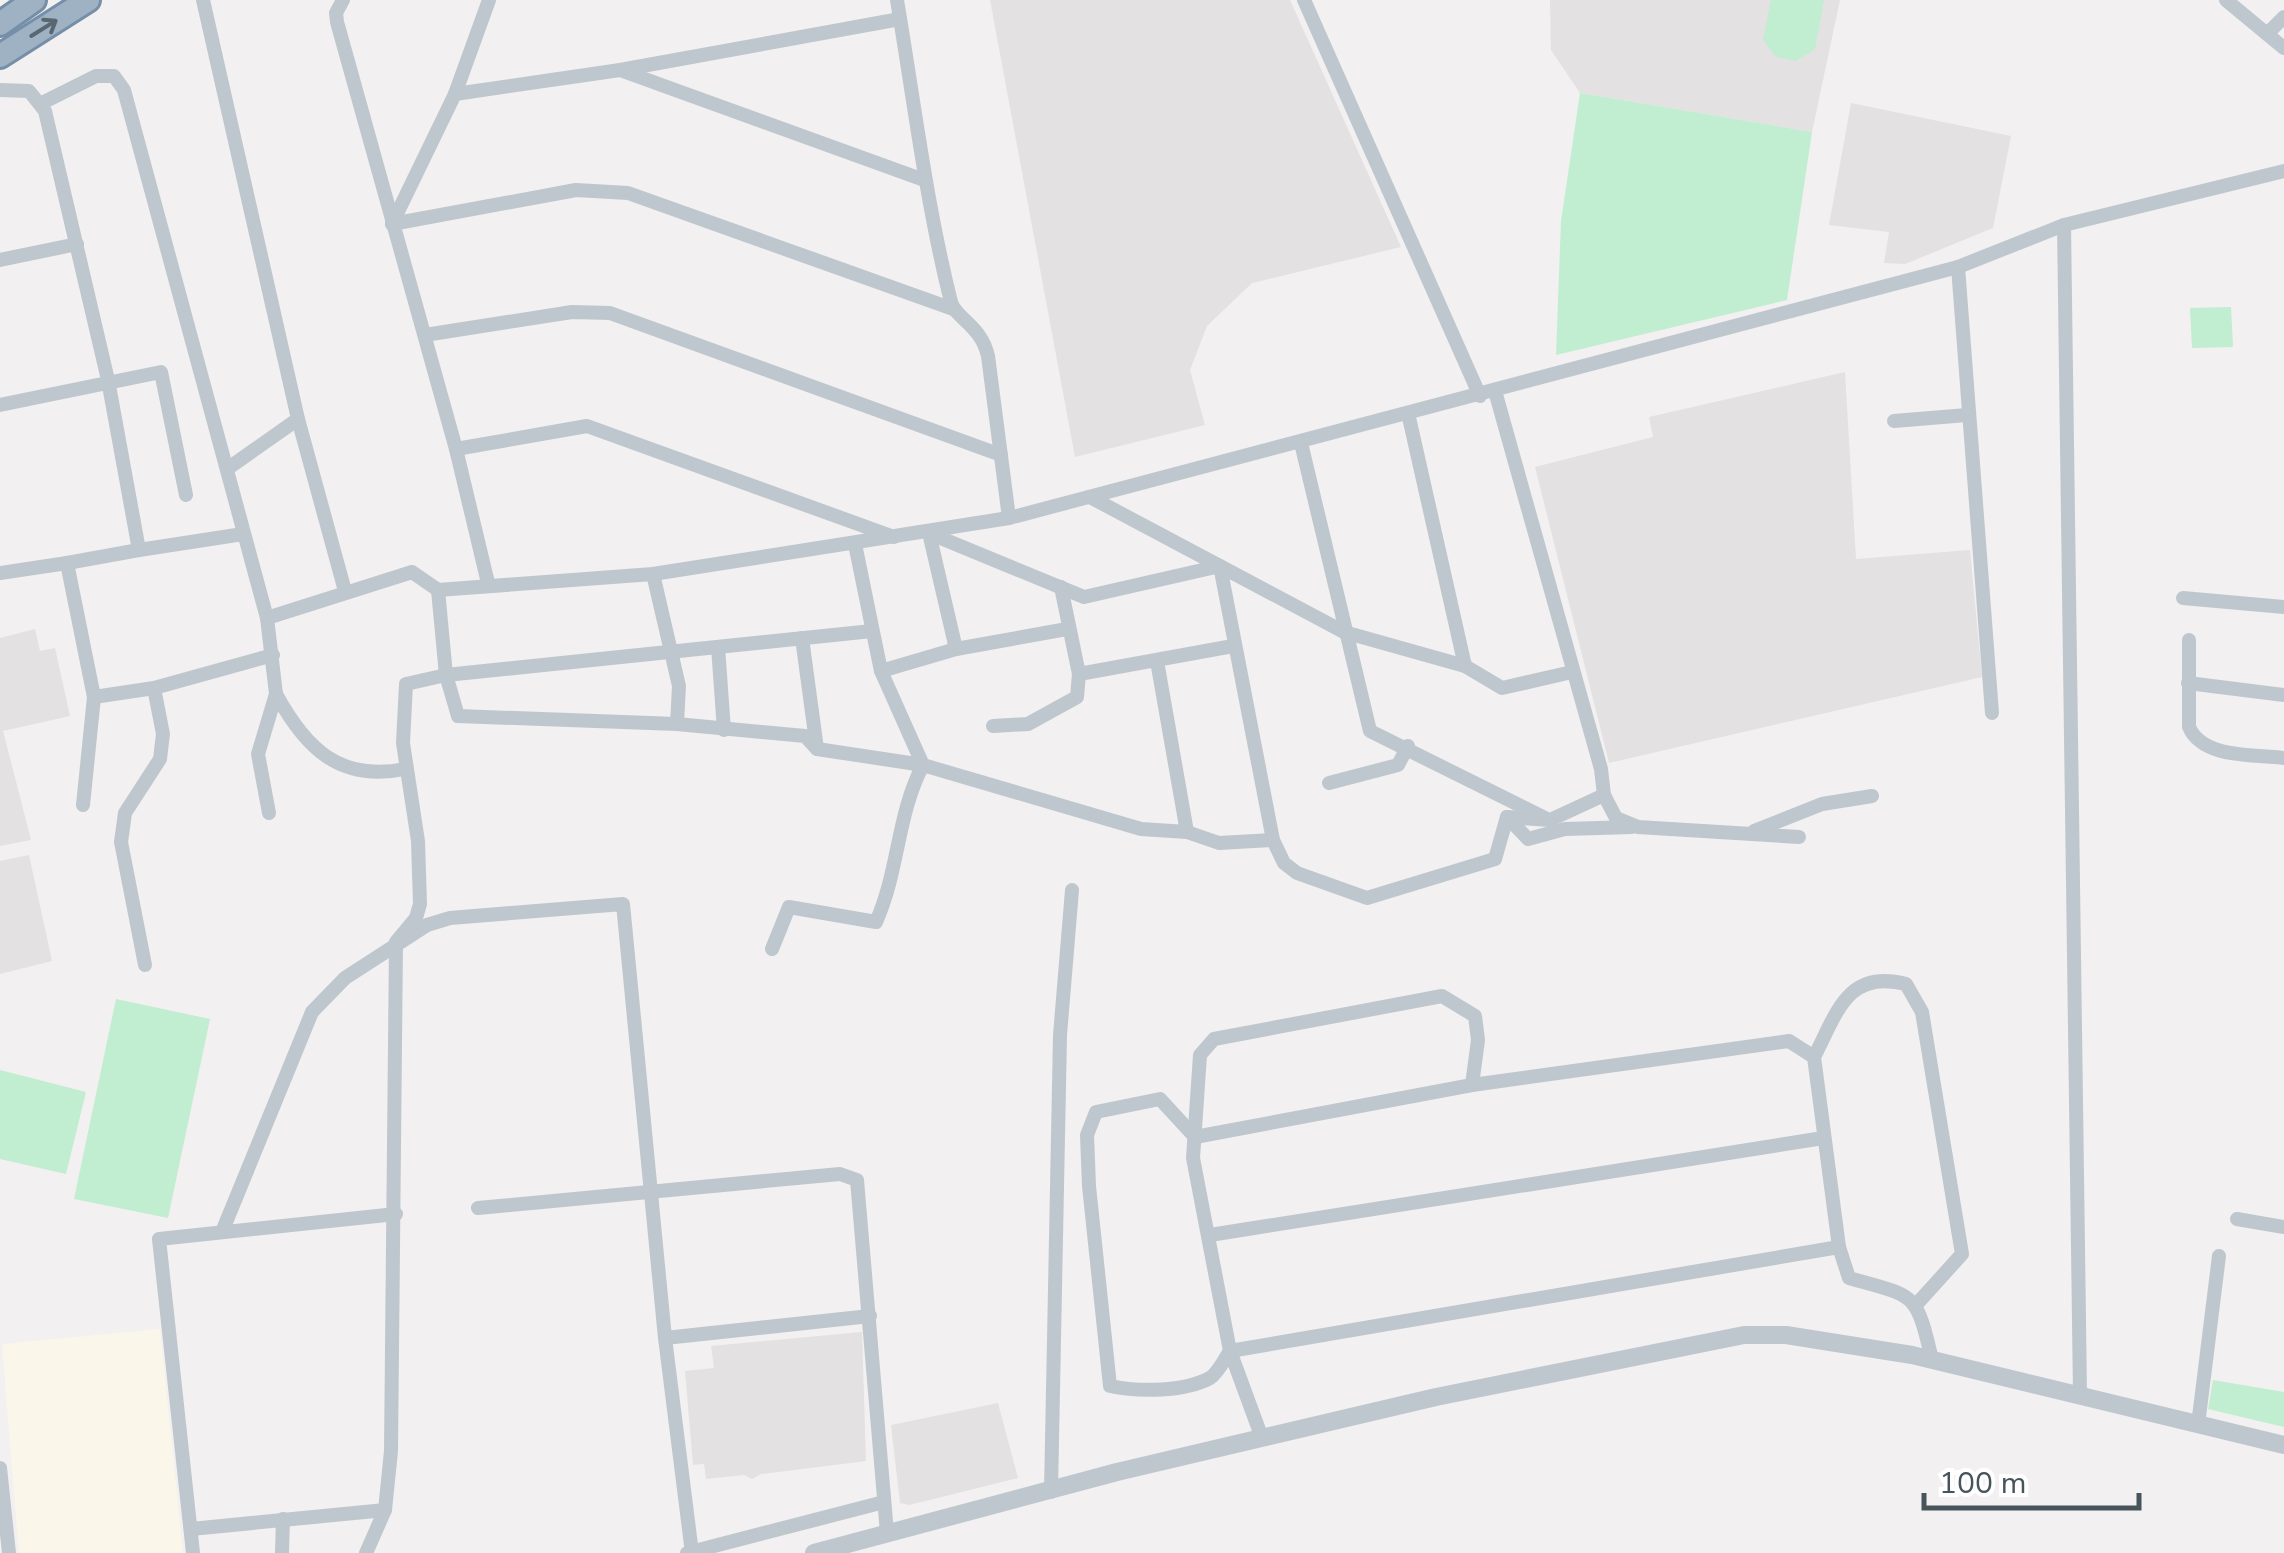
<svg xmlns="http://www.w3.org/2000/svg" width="2284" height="1553" font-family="'Nunito Sans',sans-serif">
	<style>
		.commercial { fill: #fbf6ea }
		.education { fill: #e3e1e1 }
		.green { fill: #c1edd0 }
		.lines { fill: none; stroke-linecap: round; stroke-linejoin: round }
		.trunk-casing { stroke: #758fa8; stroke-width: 28 }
		.minor { stroke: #bec7ce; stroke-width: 14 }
		.tertiary { stroke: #bec7ce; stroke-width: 18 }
		.trunk { stroke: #9eb2c4; stroke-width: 22 }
		.oneway { stroke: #596771 }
	</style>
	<rect width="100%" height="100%" fill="#f2f0f0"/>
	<polygon class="commercial" points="160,1329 183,1553 19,1553 2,1344"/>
	<g class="education">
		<polygon points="990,0 1290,0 1401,247 1252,283 1207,326 1190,370 1205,425 1075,457"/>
		<polygon points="1550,0 1840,0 1812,132 1580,93 1551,50"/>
		<polygon points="1851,103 2011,136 1993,228 1905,264 1884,263 1889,232 1829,225"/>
		<polygon points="1845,372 1856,559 1970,550 1982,677 1609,763 1535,467 1653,437 1649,417"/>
		<polygon points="35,629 40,651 55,648 70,716 3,731 31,840 0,846 0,638"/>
		<polygon points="29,855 52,961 0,974 0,861"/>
		<polygon points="862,1332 866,1461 761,1474 752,1479 744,1475 706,1479 704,1464 693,1465 685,1371 714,1368 711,1346"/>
		<polygon points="998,1403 1018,1478 909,1505 900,1503 891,1425"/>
	</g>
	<g class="green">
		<polygon points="1771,0 1824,0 1815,49 1796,61 1776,57 1763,40"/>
		<polygon points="1580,93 1812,132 1787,300 1556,355 1561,221"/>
		<polygon points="2231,307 2233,347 2192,348 2190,308"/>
		<polygon points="116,999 210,1019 168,1218 74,1199"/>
		<polygon points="0,1070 86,1092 66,1174 0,1159"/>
		<polygon points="2213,1380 2284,1392 2284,1427 2208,1409"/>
	</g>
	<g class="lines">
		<g class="trunk-casing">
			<g id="trunk">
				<polyline points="0,24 34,0"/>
				<polyline points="0,56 88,0"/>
			</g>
		</g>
		<g class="minor">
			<polyline points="203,0 298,419 345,591"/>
			<polyline points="343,0 336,13 337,22 456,449 488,583"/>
			<path d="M897,0C914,101 926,202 951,302C955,318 981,325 988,356L1009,518"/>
			<polyline points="1304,0 1480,396"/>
			<polyline points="2226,0 2284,48"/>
			<polyline points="2267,34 2284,17"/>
			<polyline points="620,70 924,180"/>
			<polyline points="0,90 29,91 45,111 108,380 139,550 243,534"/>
			<polyline points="455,94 620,70 900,19"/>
			<polyline points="42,103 96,76 114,76 124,90 267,618 276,694 258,754 269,813"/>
			<polyline points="392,224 576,190 628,193 953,309"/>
			<polyline points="392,224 455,94 489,0"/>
			<polyline points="2064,225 2080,1394"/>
			<polyline points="0,260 77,244"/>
			<polyline points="1958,267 1992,713"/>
			<polyline points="425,335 572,312 610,313 1001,455"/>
			<polyline points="0,405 161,372 186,495"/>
			<polyline points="1408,413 1465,666"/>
			<polyline points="1894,421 1967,415"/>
			<polyline points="1301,443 1370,731 1545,818"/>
			<polyline points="456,449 587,426 894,537"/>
			<polyline points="227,469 298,419"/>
			<polyline points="1090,497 1344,632 1465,666 1502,688 1572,672"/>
			<polyline points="929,533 956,649"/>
			<polyline points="931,534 1084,597 1220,566 1273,840"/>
			<polyline points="67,563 139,550"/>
			<polyline points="0,573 67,563 94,697 154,688"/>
			<polyline points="653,574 679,686 677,724 805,736 817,749 923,765 1141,829 1187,832 1219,843 1273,840 1284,863 1297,873 1367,898 1495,859 1507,817 1550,820 1604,795 1601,769 1495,391"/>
			<polyline points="1061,587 1079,674 1233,646"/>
			<polyline points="438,590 446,675 458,716 677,724"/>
			<polyline points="2183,598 2284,607"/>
			<polyline points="267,618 412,572 438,590 653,574 1009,518 1958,267 2064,225 2284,171"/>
			<polyline points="802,638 817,749"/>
			<path d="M2189,640V727C2203,759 2254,754 2284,758"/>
			<polyline points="718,647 724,730"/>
			<polyline points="1157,661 1187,832"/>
			<polyline points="881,671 956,649 1067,629"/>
			<polyline points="2188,683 2284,695"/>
			<path d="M276,694C306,749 340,782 405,769"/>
			<polyline points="993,726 1028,724 1077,697 1079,674"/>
			<polyline points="1329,783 1398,765 1408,746"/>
			<polyline points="1604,795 1616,818 1638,827 1799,837"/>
			<polyline points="83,805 94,697"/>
			<polyline points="1507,817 1528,839 1565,829 1632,827"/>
			<polyline points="1754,831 1822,804 1872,796"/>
			<path d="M772,949L789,907L876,922C899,871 897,814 923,765L881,671L855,544"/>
			<polyline points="145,965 121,842 125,813 160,759 163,734 154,688 273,655"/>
			<path d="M1789,1041L1814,1057L1839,1247L1230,1351C1224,1360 1218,1373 1210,1378C1184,1392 1138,1392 1110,1386L1089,1186L1087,1135L1096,1112L1160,1099L1195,1137L1472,1085Z"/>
			<path d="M1814,1057C1837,1013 1847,969 1906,984L1922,1012L1962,1254L1915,1306"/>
			<polyline points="478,1208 840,1174 857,1180 887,1533"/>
			<polyline points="2237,1219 2284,1227"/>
			<polyline points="222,1232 312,1012 345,978 427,925 450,918 623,904 665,1338 692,1553"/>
			<polyline points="1210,1235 1823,1138"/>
			<path d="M1839,1247L1849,1278C1915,1297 1916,1290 1932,1360"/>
			<polyline points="665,1338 870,1316"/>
			<polyline points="2198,1425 2219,1256"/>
			<polyline points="1262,1438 1230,1351 1193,1158 1200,1055 1214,1039 1442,996 1475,1016 1478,1040 1472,1085"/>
			<polyline points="0,1468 9,1553"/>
			<polyline points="1051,1492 1060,1035 1072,890"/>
			<polyline points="191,1529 385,1510"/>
			<polyline points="193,1553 159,1239 396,1214"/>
			<polyline points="282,1553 283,1519"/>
			<polyline points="366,1553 385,1510 391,1451 396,942 416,918 420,904 418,841 403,743 406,684 446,675 872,631"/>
			<polyline points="687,1553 884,1502"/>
		</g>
		<polyline class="tertiary" points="814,1553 1117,1472 1436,1397 1744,1335 1786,1335 1912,1355 2284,1445"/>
		<use href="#trunk" class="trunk"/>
	</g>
	<defs><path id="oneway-shaft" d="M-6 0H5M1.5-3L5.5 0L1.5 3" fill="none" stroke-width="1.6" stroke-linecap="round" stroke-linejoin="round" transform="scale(2.5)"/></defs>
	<use class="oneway" href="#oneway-shaft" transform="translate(44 28) rotate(-32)"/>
	<path d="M1924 1493v15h215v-15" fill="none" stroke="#48545c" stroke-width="5"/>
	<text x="1939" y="1493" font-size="30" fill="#48545c" stroke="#ffffff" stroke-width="8" paint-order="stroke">100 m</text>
</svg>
